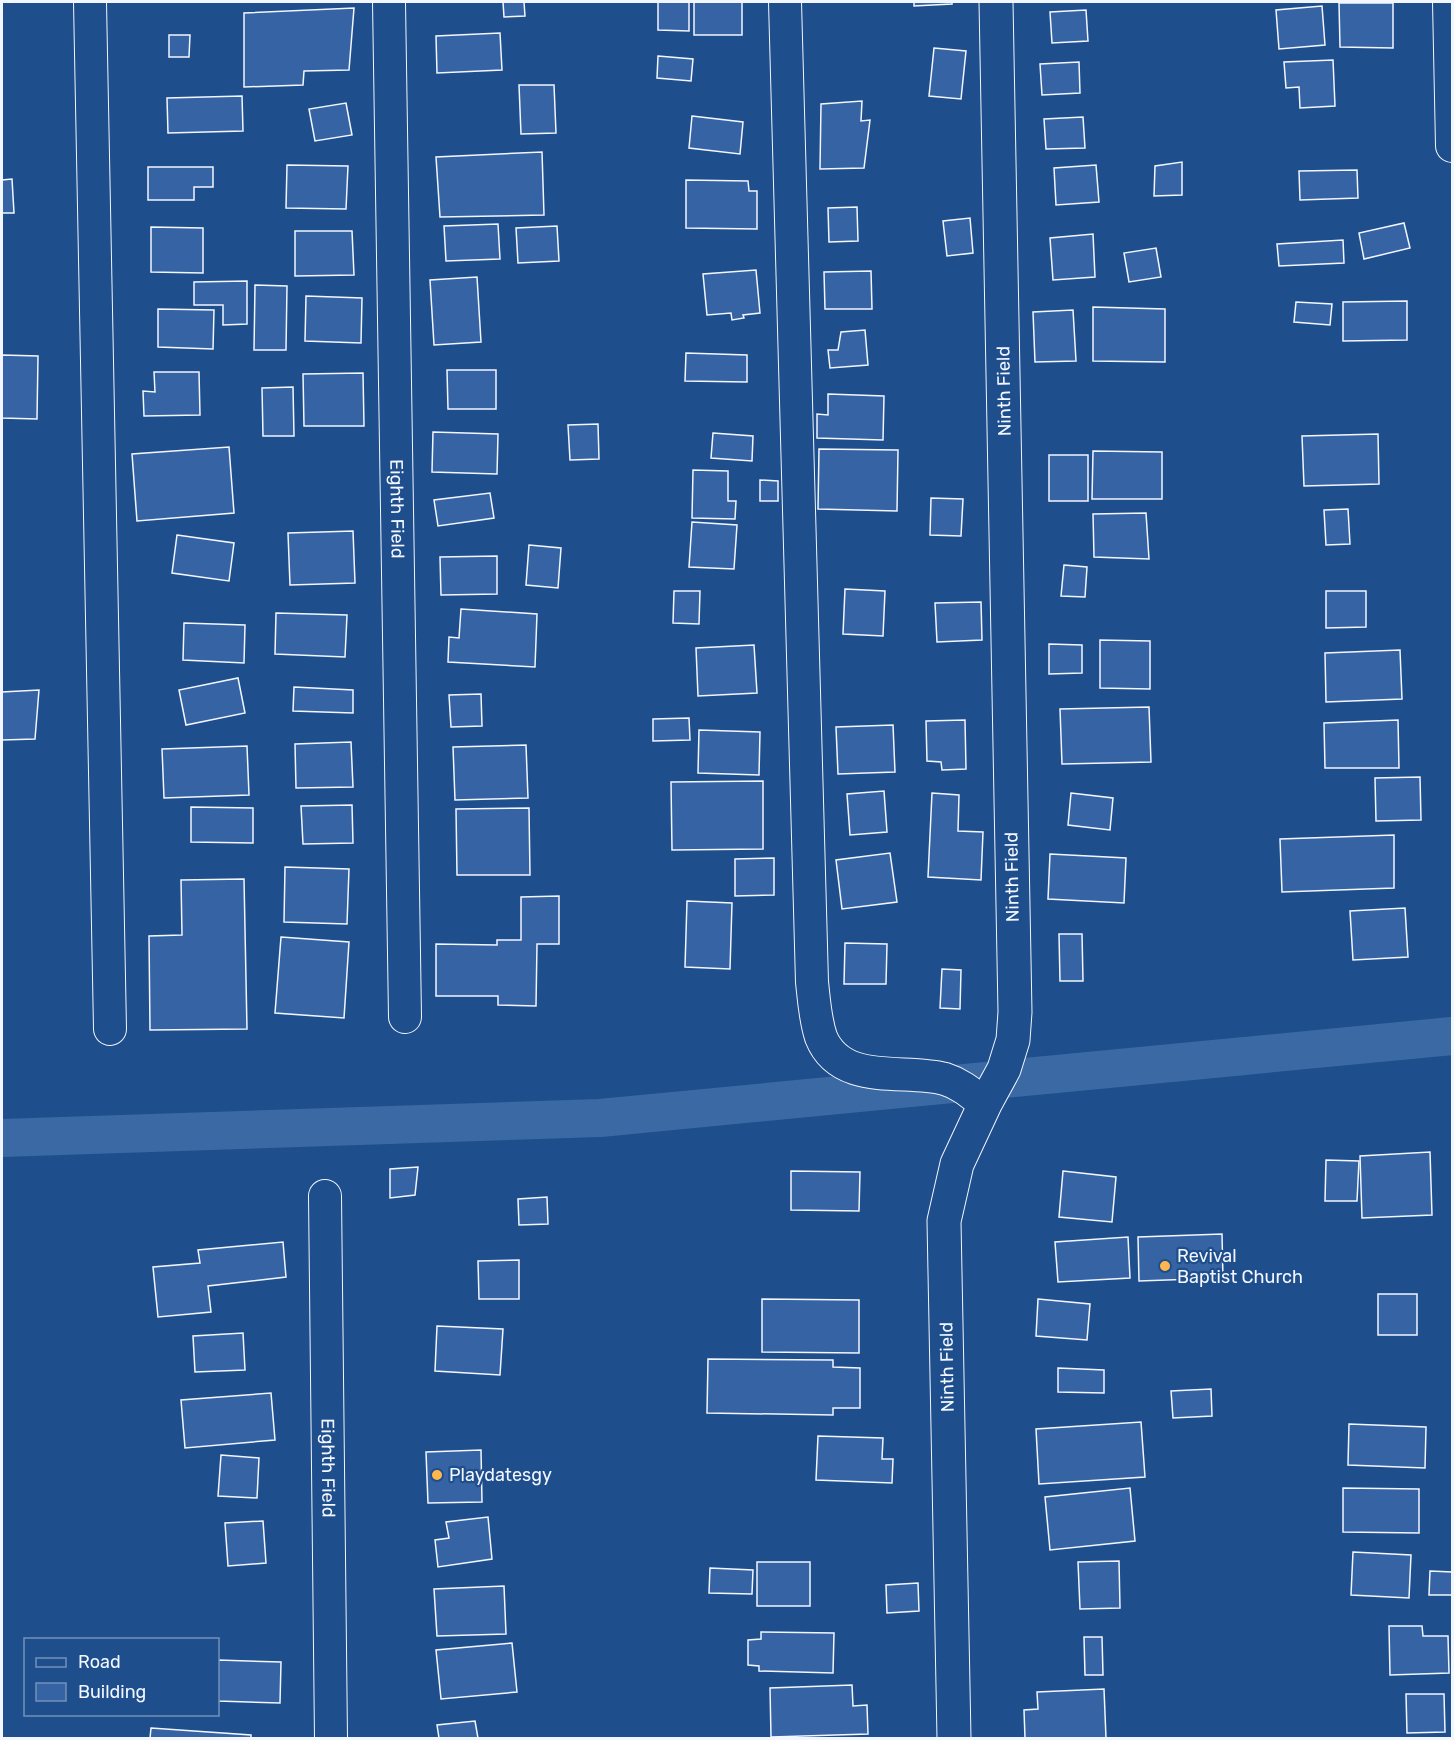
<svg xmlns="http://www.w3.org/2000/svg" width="1454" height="1740" font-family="Rubik,sans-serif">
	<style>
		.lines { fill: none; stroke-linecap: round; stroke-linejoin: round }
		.canal { stroke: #3b69a3; stroke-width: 38 }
		.building { fill: #3563a3; stroke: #f2f6ff; stroke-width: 1.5 }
		.street-casing { stroke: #f2f6ff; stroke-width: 34 }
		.secondary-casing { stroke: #f2f6ff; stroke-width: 35 }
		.street { stroke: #1f4e8c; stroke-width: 32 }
		.secondary { stroke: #1f4e8c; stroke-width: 33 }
		.poi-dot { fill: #ffb74d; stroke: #1f4e8c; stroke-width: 2 }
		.labels { text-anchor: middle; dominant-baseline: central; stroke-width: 4.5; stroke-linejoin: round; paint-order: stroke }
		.street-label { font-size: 18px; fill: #f2f6ff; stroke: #1f4e8c }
		.poi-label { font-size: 18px; fill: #f2f6ff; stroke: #1f4e8c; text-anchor: start }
	</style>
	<rect width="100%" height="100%" fill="#1f4e8c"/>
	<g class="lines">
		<polyline class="canal" points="2,1138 600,1118 1452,1036"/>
	</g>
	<g class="building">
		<polygon points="503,2 524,2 525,16 504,17"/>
		<polygon points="658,2 689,2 689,31 658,30"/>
		<rect x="694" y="2" width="48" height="33"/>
		<polygon points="914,2 952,2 952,4 914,6"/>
		<polygon points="1339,3 1393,3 1393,48 1340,47"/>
		<polygon points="1322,6 1325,45 1279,49 1276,10"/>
		<polygon points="354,8 349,70 304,71 303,85 244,87 244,13"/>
		<polygon points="1086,10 1088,41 1052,43 1050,12"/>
		<polygon points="500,33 502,70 437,73 436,36"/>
		<polygon points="169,35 190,35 189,57 169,57"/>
		<polygon points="934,48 966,51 961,99 929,96"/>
		<polygon points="658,56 693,59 691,81 657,78"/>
		<polygon points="1333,60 1335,106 1300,108 1299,87 1286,88 1284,62"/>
		<polygon points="1079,62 1080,93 1042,95 1040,64"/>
		<polygon points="519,85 554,85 556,133 521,134"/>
		<polygon points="242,96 243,131 168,133 167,98"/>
		<polygon points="862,101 861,121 870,120 864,168 820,169 821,104"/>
		<polygon points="346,103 352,135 315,141 309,109"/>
		<polygon points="692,116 743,122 740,154 689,148"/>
		<polygon points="1083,117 1085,148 1046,149 1044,119"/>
		<polygon points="542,152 544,215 440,217 436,157"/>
		<polygon points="1182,162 1182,195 1154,196 1155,166"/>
		<polygon points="287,165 348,166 346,209 286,208"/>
		<polygon points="1096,165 1099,202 1056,205 1054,168"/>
		<polygon points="148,167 213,167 213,187 194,187 194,200 148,200"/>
		<polygon points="1357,170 1358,198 1300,200 1299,171"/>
		<polygon points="12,179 14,213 2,213 2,180"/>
		<polygon points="686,180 748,181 749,191 757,191 757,229 686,228"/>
		<polygon points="857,207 858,241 829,242 828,208"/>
		<polygon points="970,218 973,253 947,256 943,221"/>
		<polygon points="1404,223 1410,248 1364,259 1359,233"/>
		<polygon points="498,224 500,259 446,261 444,226"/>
		<polygon points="557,226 559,261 518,263 516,228"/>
		<polygon points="151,227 203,228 203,273 151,272"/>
		<polygon points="295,231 352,231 354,275 295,276"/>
		<polygon points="1093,234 1095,277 1053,280 1050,238"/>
		<polygon points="1343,240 1344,263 1279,266 1277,244"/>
		<polygon points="1156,248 1161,277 1129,282 1124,253"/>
		<polygon points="756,270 760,313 743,315 744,318 732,320 731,313 707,315 703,274"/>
		<polygon points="871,271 872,309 825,309 824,272"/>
		<polygon points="477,277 481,342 434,345 430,280"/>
		<polygon points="247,281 247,324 223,325 223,305 194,305 194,282"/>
		<polygon points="255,285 287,286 286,350 254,350"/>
		<polygon points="306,296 362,298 361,343 305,341"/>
		<polygon points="1407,301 1407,340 1343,341 1343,302"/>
		<polygon points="1296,302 1332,304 1330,325 1294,322"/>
		<polygon points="1093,307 1165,309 1165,362 1093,361"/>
		<polygon points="158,309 214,310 213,349 158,347"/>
		<polygon points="1073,310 1076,361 1035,362 1033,312"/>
		<polygon points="865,330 868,365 830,368 828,350 838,350 841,332"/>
		<polygon points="686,353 747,355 747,382 685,381"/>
		<polygon points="2,355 38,356 37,419 2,418"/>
		<polygon points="447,370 496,370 496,409 448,409"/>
		<polygon points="154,372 199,372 200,415 144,416 143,391 155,392"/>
		<polygon points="363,373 364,426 304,426 303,374"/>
		<polygon points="293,387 294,436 263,436 262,388"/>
		<polygon points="828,394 884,396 883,440 817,438 817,414 828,415"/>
		<polygon points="598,424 599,459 570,460 568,425"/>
		<polygon points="433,432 498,434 497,474 432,472"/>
		<polygon points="713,433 753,436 752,461 711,458"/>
		<polygon points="1378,434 1379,484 1304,486 1302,436"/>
		<polygon points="229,447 234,513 137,521 132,454"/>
		<polygon points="819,449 898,450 897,511 818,509"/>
		<polygon points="1093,451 1162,452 1162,499 1092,499"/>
		<rect x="1049" y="455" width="39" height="46"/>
		<polygon points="693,470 728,471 728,501 736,501 735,519 692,518"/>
		<polygon points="760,480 778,481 778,501 760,501"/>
		<polygon points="490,493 494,518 438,526 434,500"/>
		<polygon points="931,498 963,499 961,536 930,535"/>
		<polygon points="1348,509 1350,544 1326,545 1324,510"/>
		<polygon points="1146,513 1149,559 1094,557 1093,514"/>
		<polygon points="692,522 737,525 734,569 689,567"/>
		<polygon points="353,531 355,583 290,585 288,533"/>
		<polygon points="177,535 234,543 229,581 172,573"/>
		<polygon points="529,545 561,548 558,588 526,585"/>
		<polygon points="497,556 497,594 441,595 440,557"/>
		<polygon points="1064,565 1087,567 1085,597 1061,596"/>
		<polygon points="845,589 885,591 883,636 843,634"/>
		<polygon points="674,591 700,591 699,624 673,623"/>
		<polygon points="1326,591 1366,591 1366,627 1326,628"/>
		<polygon points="981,602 982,640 937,642 935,603"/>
		<polygon points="461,609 537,614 535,667 448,662 449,637 459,638"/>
		<polygon points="276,613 347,615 345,657 275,654"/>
		<polygon points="184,623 245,625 244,663 183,660"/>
		<polygon points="1100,640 1150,641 1150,689 1100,688"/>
		<polygon points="1049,644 1082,645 1082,673 1049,674"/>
		<polygon points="754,645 757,693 698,696 696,648"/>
		<polygon points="1400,650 1402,699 1326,702 1325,653"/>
		<polygon points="238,678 245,713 186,725 179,690"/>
		<polygon points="294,687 353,690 353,713 293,711"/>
		<polygon points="39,690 35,739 2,740 2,692"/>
		<polygon points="481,694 482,726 451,727 449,695"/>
		<polygon points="1149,707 1151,762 1062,764 1060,709"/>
		<polygon points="689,718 690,740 653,741 653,719"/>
		<polygon points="965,720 966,769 942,770 941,762 927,761 926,721"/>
		<polygon points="1398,720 1399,768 1325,768 1324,723"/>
		<polygon points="893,725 895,772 838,774 836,727"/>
		<polygon points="699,730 760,732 759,775 698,773"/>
		<polygon points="351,742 353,787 296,788 295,744"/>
		<polygon points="526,745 528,798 455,800 453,747"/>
		<polygon points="247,746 249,795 164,798 162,749"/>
		<polygon points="1420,777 1421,820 1376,821 1375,778"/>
		<polygon points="763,781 763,849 672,850 671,782"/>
		<polygon points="884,791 887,832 850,835 847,794"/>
		<polygon points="932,793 959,795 958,831 983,832 981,880 928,877"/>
		<polygon points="1071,793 1113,798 1110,830 1068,825"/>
		<polygon points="352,805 353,843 303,844 301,806"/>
		<polygon points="191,807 253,808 253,843 191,842"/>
		<polygon points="529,808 530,875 457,875 456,809"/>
		<polygon points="1394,835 1394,888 1282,892 1280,839"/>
		<polygon points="890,853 897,902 842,909 836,860"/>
		<polygon points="1050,854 1126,858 1124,903 1048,899"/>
		<polygon points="774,858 774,895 735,896 735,859"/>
		<polygon points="285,867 349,869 347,924 284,922"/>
		<polygon points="244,879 247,1029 150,1030 149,936 182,935 181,880"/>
		<polygon points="559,896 559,944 537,944 536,1006 498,1005 498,996 436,996 436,944 497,945 497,940 521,940 521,897"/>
		<polygon points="687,901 732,903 730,969 685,967"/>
		<polygon points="1405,908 1408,957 1353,960 1350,911"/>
		<polygon points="1059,934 1082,934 1083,981 1060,981"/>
		<polygon points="281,937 349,942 344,1018 275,1013"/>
		<polygon points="845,943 887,944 886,984 844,984"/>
		<polygon points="942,969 961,970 960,1009 940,1008"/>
		<polygon points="1430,1152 1432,1215 1362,1218 1360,1156"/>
		<polygon points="1326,1160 1359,1161 1357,1201 1325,1201"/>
		<polygon points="418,1167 415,1195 390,1198 390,1169"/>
		<polygon points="791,1171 860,1172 859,1211 791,1210"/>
		<polygon points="1063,1171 1116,1177 1112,1222 1059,1217"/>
		<polygon points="547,1197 548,1224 519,1225 518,1199"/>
		<polygon points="1222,1234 1223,1278 1139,1281 1138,1237"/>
		<polygon points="1128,1237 1130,1278 1058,1282 1055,1242"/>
		<polygon points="283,1242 286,1277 208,1286 211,1312 158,1317 153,1267 200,1263 198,1250"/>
		<polygon points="519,1260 519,1299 479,1299 478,1261"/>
		<rect x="1378" y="1294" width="39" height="41"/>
		<polygon points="762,1299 859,1300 859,1353 762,1352"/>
		<polygon points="1038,1299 1090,1304 1087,1340 1036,1336"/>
		<polygon points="437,1326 503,1329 500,1375 435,1371"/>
		<polygon points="243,1333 245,1370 195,1372 193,1336"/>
		<polygon points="708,1359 833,1360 833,1367 860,1368 860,1408 833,1408 833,1415 707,1413"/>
		<polygon points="1058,1368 1104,1370 1104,1393 1058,1392"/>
		<polygon points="1211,1389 1212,1416 1173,1418 1171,1391"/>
		<polygon points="271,1393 275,1440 185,1448 181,1400"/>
		<polygon points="1141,1422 1145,1477 1039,1484 1036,1429"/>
		<polygon points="1349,1424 1426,1427 1425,1468 1348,1465"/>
		<polygon points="818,1436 883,1438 882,1459 893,1459 892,1483 816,1480"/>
		<polygon points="481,1450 482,1502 428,1503 426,1452"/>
		<polygon points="221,1455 259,1458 257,1498 218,1496"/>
		<polygon points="1130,1488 1135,1541 1050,1550 1045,1497"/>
		<polygon points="1343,1488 1419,1489 1419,1533 1343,1532"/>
		<polygon points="488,1517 492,1559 438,1567 435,1540 449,1538 446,1522"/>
		<polygon points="263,1521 266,1563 228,1566 225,1523"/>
		<polygon points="1353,1552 1411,1555 1409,1598 1351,1595"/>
		<polygon points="1119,1561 1120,1608 1080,1609 1078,1562"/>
		<rect x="757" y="1562" width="53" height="44"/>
		<polygon points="710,1568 753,1570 752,1594 709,1593"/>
		<polygon points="1430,1571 1452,1572 1452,1595 1429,1595"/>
		<polygon points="918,1583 919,1611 887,1613 886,1585"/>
		<polygon points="504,1586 506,1634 437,1636 434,1589"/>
		<polygon points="1389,1626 1422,1626 1423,1636 1448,1636 1449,1673 1390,1675"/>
		<polygon points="761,1632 834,1633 833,1673 759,1671 759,1666 748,1665 748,1640 761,1639"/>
		<polygon points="1084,1637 1102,1637 1103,1675 1085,1675"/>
		<polygon points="512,1643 517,1692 441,1699 436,1650"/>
		<polygon points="218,1660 281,1662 280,1703 218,1701"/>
		<polygon points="852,1685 853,1706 867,1705 868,1734 771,1737 770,1688"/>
		<polygon points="1104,1689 1106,1738 1025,1738 1024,1710 1038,1709 1037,1692"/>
		<polygon points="1406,1694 1444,1694 1445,1732 1407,1733"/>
		<polygon points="475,1721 478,1738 439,1738 437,1725"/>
		<polygon points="151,1728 251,1735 251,1738 150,1738"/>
	</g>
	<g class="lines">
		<g class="street-casing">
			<g id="street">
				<polyline points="90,2 110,1029"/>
				<path id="s1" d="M389,2L405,1017"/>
				<path d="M785,2L812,982C814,1000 815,1019 821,1037C841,1087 905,1068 945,1079C961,1084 972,1094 985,1104"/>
				<polyline points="1449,2 1452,146"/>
				<path id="s2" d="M325,1196L331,1738"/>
			</g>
		</g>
		<g class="secondary-casing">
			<polyline id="secondary" points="954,1738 944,1221 957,1164 985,1104 1004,1069 1013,1040 1015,1012 996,2"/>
		</g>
		<use href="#street" class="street"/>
		<use href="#secondary" class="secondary"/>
	</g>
	<g class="poi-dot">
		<circle cx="1165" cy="1266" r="6"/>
		<circle cx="437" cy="1475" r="6"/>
	</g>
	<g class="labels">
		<g class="street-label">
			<text transform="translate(1004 391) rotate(-91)">Ninth Field</text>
			<text stroke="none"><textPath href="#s1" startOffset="507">Eighth Field</textPath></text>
			<text transform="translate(1012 877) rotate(-91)">Ninth Field</text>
			<text transform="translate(947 1367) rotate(-91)">Ninth Field</text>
			<text stroke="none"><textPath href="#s2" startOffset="272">Eighth Field</textPath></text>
		</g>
		<g class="poi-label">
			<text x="1177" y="1256">Revival<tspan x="1177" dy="21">Baptist Church</tspan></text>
			<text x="449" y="1475">Playdatesgy</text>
		</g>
	</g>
	<rect width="1454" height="1740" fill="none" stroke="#f2f6ff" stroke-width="6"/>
	<rect x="24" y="1638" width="195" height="78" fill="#1f4e8c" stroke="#7391ba" stroke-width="1.5"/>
	<rect x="36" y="1658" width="30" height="9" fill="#1f4e8c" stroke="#7391ba" stroke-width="1.5"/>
	<text x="78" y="1668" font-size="18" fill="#f2f6ff">Road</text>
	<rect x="36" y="1683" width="30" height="18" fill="#3563a3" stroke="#7391ba" stroke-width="1.5"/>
	<text x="78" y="1698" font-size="18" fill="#f2f6ff">Building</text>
</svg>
